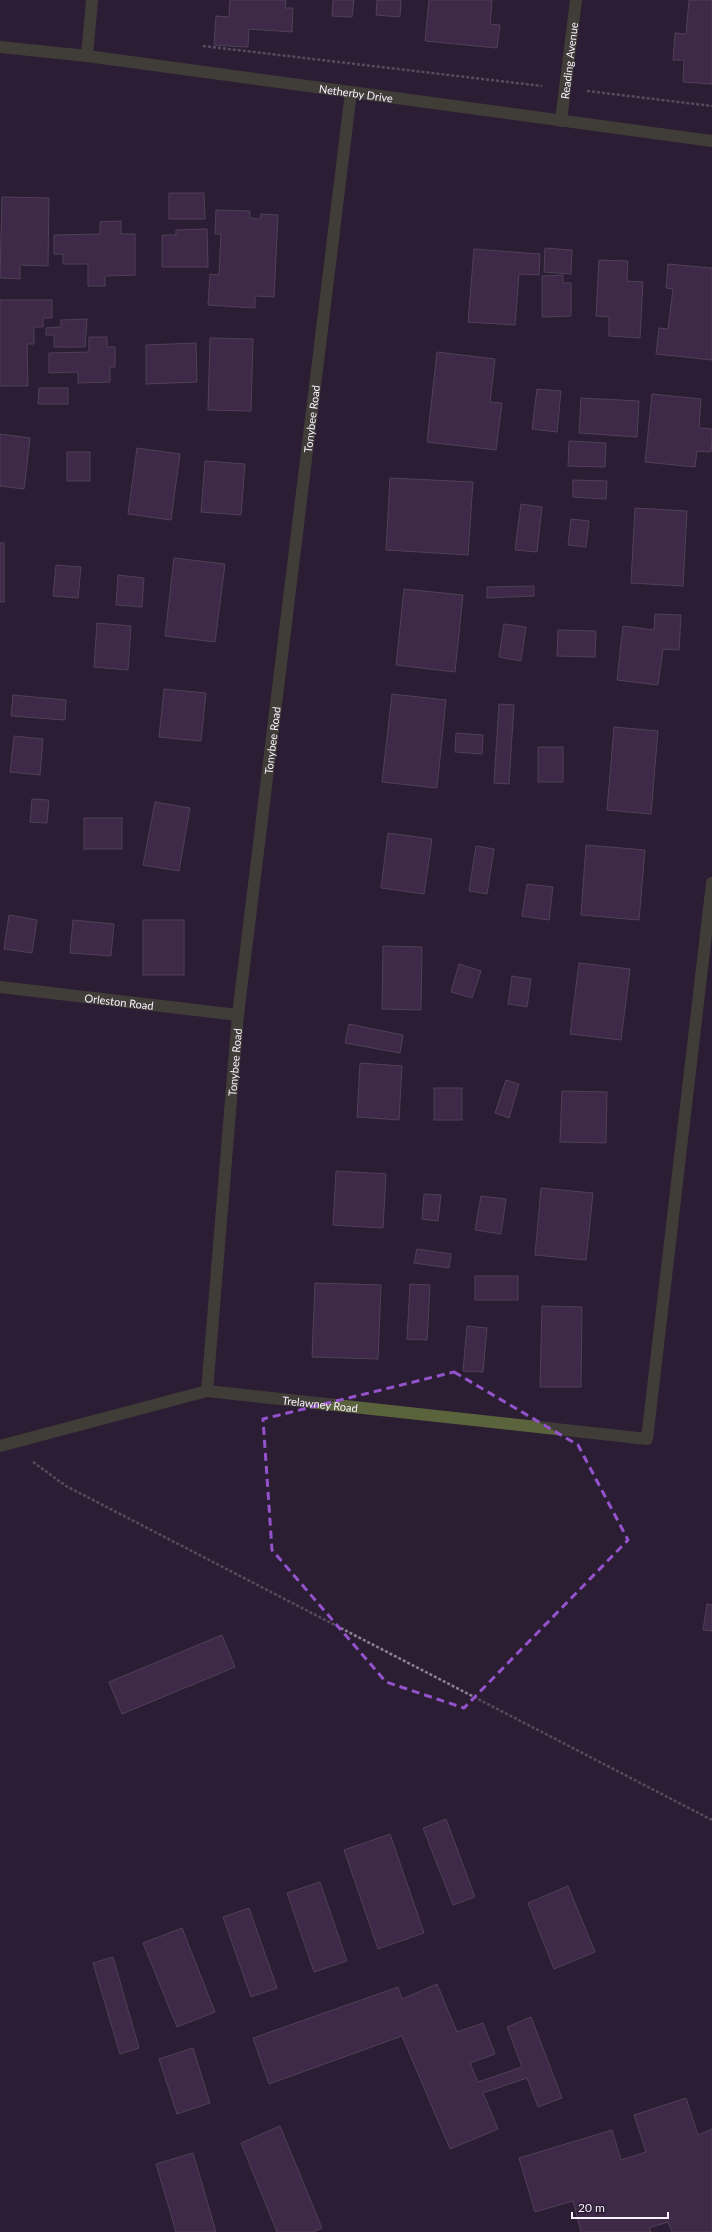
<svg xmlns="http://www.w3.org/2000/svg" width="712" height="2232" font-family="Lato,sans-serif">
	<style>
		.building { fill: #543962; stroke: #796a82 }
		.lines { fill: none; stroke-linecap: round; stroke-linejoin: round }
		.path { stroke: #8d8294; stroke-width: 2.5; stroke-dasharray: 3 2; stroke-linecap: butt }
		.minor { stroke: #5a633c; stroke-width: 12 }
		.marked { fill: none; stroke: #9453cc; stroke-width: 3; stroke-dasharray: 8 5; stroke-linejoin: round }
		.labels { text-anchor: middle; dominant-baseline: central; stroke-width: 3; stroke-linejoin: round; paint-order: stroke }
		.street-label { font-size: 11px; fill: #f9f1ff; stroke: #2b1e33 }
	</style>
	<rect width="100%" height="100%" fill="#2b1e33"/>
	<g class="building">
		<polygon points="230,0 286,0 285,8 293,8 292,32 249,29 248,47 214,45 216,16 229,17"/>
		<polygon points="333,0 354,0 352,17 332,16"/>
		<polygon points="377,0 401,0 400,17 376,15"/>
		<polygon points="429,0 492,0 490,24 500,25 497,48 425,41"/>
		<polygon points="689,0 712,0 712,84 683,82 684,60 673,60 675,33 686,34"/>
		<polygon points="169,193 204,193 205,219 169,219"/>
		<polygon points="2,197 49,198 48,266 20,265 20,279 0,278"/>
		<polygon points="216,210 250,211 250,218 260,219 261,214 278,215 274,297 255,296 255,308 208,305 210,274 219,275 221,234 215,234"/>
		<polygon points="121,221 121,234 135,234 135,275 105,276 105,286 88,286 88,264 63,264 63,254 54,254 54,235 100,234 100,222"/>
		<polygon points="207,229 208,267 162,267 162,235 176,235 176,230"/>
		<polygon points="545,248 572,250 571,274 544,272"/>
		<polygon points="474,249 540,254 539,275 519,274 515,325 468,322"/>
		<polygon points="599,260 628,261 627,281 643,282 640,338 609,336 609,317 596,316"/>
		<polygon points="668,264 712,268 712,360 656,354 659,328 668,329 673,289 666,288"/>
		<polygon points="563,275 563,283 571,283 571,316 542,317 542,276"/>
		<polygon points="0,300 52,300 52,318 43,318 43,327 34,327 34,344 27,344 28,386 0,386"/>
		<polygon points="87,319 85,347 54,347 54,335 46,335 46,328 61,327 61,320"/>
		<polygon points="89,337 107,337 107,347 115,347 115,367 110,367 110,382 78,383 78,372 49,373 49,353 89,352"/>
		<polygon points="210,338 253,339 251,411 208,410"/>
		<polygon points="196,343 197,382 146,384 146,345"/>
		<polygon points="437,352 495,359 490,402 502,403 496,450 427,442"/>
		<polygon points="39,388 68,388 68,404 38,404"/>
		<polygon points="537,389 561,391 557,432 532,429"/>
		<polygon points="652,394 701,399 699,428 712,429 712,442 711,452 697,451 695,467 645,462"/>
		<polygon points="581,398 639,401 637,437 579,433"/>
		<polygon points="0,434 30,438 24,489 0,486"/>
		<polygon points="569,441 606,443 605,467 568,466"/>
		<polygon points="137,448 180,454 171,520 128,514"/>
		<rect x="67" y="452" width="23" height="29"/>
		<polygon points="205,461 245,464 241,515 201,512"/>
		<polygon points="390,478 473,482 468,555 386,550"/>
		<polygon points="573,480 607,481 606,499 573,497"/>
		<polygon points="521,504 542,507 537,552 515,550"/>
		<polygon points="635,508 687,511 683,586 631,583"/>
		<polygon points="571,519 589,521 586,547 568,545"/>
		<rect x="0" y="543" width="4" height="59"/>
		<polygon points="174,558 225,564 215,642 165,636"/>
		<polygon points="56,565 81,567 78,598 53,596"/>
		<polygon points="118,575 144,578 142,607 116,605"/>
		<polygon points="534,586 534,596 487,598 487,587"/>
		<polygon points="404,589 463,595 455,672 396,665"/>
		<polygon points="655,614 681,615 679,650 663,649 658,685 617,680 623,626 654,630"/>
		<polygon points="97,623 131,626 128,670 94,667"/>
		<polygon points="504,624 526,627 521,661 499,657"/>
		<polygon points="558,630 596,631 595,657 557,656"/>
		<polygon points="164,689 206,693 201,741 159,737"/>
		<polygon points="392,694 446,700 437,788 382,782"/>
		<polygon points="13,695 66,700 65,720 11,716"/>
		<polygon points="499,704 514,705 509,784 494,783"/>
		<polygon points="614,727 658,731 651,814 607,810"/>
		<polygon points="456,733 483,735 482,754 455,752"/>
		<polygon points="14,736 43,739 40,775 10,772"/>
		<rect x="538" y="747" width="25" height="35"/>
		<polygon points="32,799 49,800 47,823 30,822"/>
		<polygon points="155,802 190,808 179,871 143,865"/>
		<rect x="84" y="818" width="38" height="31"/>
		<polygon points="388,833 432,839 424,894 381,888"/>
		<polygon points="586,845 645,850 639,920 581,915"/>
		<polygon points="476,846 494,849 487,894 469,891"/>
		<polygon points="527,884 553,887 549,920 522,916"/>
		<polygon points="9,915 37,920 32,953 4,949"/>
		<polygon points="73,920 114,924 111,956 70,953"/>
		<rect x="143" y="920" width="41" height="55"/>
		<polygon points="383,946 422,947 421,1010 382,1009"/>
		<polygon points="579,963 630,969 621,1040 570,1034"/>
		<polygon points="459,964 481,971 472,998 451,992"/>
		<polygon points="512,976 531,979 527,1007 508,1004"/>
		<polygon points="349,1024 403,1035 400,1053 345,1043"/>
		<polygon points="360,1063 402,1066 399,1120 357,1117"/>
		<polygon points="506,1080 519,1084 509,1118 495,1113"/>
		<rect x="434" y="1088" width="28" height="32"/>
		<polygon points="562,1091 607,1092 606,1143 560,1142"/>
		<polygon points="336,1171 386,1174 383,1228 333,1225"/>
		<polygon points="541,1188 593,1193 586,1260 535,1255"/>
		<polygon points="424,1194 441,1195 438,1221 422,1219"/>
		<polygon points="481,1196 506,1199 501,1234 475,1230"/>
		<polygon points="417,1249 451,1254 449,1268 414,1263"/>
		<rect x="475" y="1276" width="43" height="24"/>
		<polygon points="315,1283 381,1285 378,1359 312,1357"/>
		<polygon points="410,1284 430,1285 427,1340 407,1339"/>
		<polygon points="542,1306 582,1307 581,1387 540,1387"/>
		<polygon points="467,1326 487,1328 483,1372 463,1371"/>
		<polygon points="707,1604 712,1605 712,1631 703,1630"/>
		<polygon points="222,1635 235,1667 122,1714 109,1682"/>
		<polygon points="446,1819 475,1897 453,1905 423,1828"/>
		<polygon points="390,1834 424,1933 378,1949 344,1850"/>
		<polygon points="320,1882 347,1961 314,1972 287,1893"/>
		<polygon points="568,1886 595,1952 554,1969 528,1903"/>
		<polygon points="249,1908 277,1988 251,1997 223,1917"/>
		<polygon points="182,1928 215,2012 177,2027 143,1943"/>
		<polygon points="113,1957 139,2048 120,2054 93,1963"/>
		<polygon points="437,1984 457,2032 483,2023 495,2054 470,2063 478,2082 522,2067 507,2027 531,2017 562,2098 538,2107 527,2078 483,2093 498,2129 450,2149 402,2036 269,2084 253,2038 398,1987 402,1999"/>
		<polygon points="193,2048 210,2103 177,2114 159,2059"/>
		<polygon points="686,2098 698,2135 712,2129 712,2232 672,2232 668,2222 649,2228 651,2232 581,2232 573,2201 535,2212 519,2158 612,2130 621,2160 646,2152 634,2115"/>
		<polygon points="280,2126 322,2228 313,2232 277,2232 241,2143"/>
		<polygon points="193,2153 216,2232 176,2232 156,2164"/>
	</g>
	<g class="lines">
		<g class="path">
			<polyline points="203,46 542,86"/>
			<polyline points="587,91 712,106"/>
			<polyline points="33,1462 66,1486 712,1820"/>
		</g>
		<g class="minor">
			<path id="s1" d="M0,47L87,56L712,141"/>
			<polyline points="87,56 92,0"/>
			<path id="s2" d="M561,121L576,0"/>
			<path id="s3" d="M0,987L238,1015"/>
			<path id="s4" d="M207,1391L238,1015L351,92"/>
			<path id="s5" d="M0,1446L207,1391L647,1439L712,883"/>
		</g>
	</g>
	<path d="M0 0H712V2232H0ZM454,1372L578,1445L628,1540L464,1708L386,1682L272,1550L263,1419Z" fill="#2b1e33" fill-opacity=".55" fill-rule="evenodd"/>
	<path class="marked" d="M454,1372L578,1445L628,1540L464,1708L386,1682L272,1550L263,1419Z"/>
	<g class="labels">
		<g class="street-label">
			<text stroke="none"><textPath href="#s2" startOffset="61">Reading Avenue</textPath></text>
			<text stroke="none"><textPath href="#s1" startOffset="359">Netherby Drive</textPath></text>
			<text stroke="none"><textPath href="#s4" startOffset="978">Tonybee Road</textPath></text>
			<text stroke="none"><textPath href="#s4" startOffset="654">Tonybee Road</textPath></text>
			<text stroke="none"><textPath href="#s3" startOffset="120">Orleston Road</textPath></text>
			<text stroke="none"><textPath href="#s4" startOffset="330">Tonybee Road</textPath></text>
			<text stroke="none"><textPath href="#s5" startOffset="328">Trelawney Road</textPath></text>
		</g>
	</g>
	<path d="M572 2212v6h96v-6" fill="none" stroke="#f9f1ff" stroke-width="2"/>
	<text x="578" y="2212" font-size="12" fill="#f9f1ff" stroke="#2b1e33" stroke-width="3" paint-order="stroke">20 m</text>
</svg>
